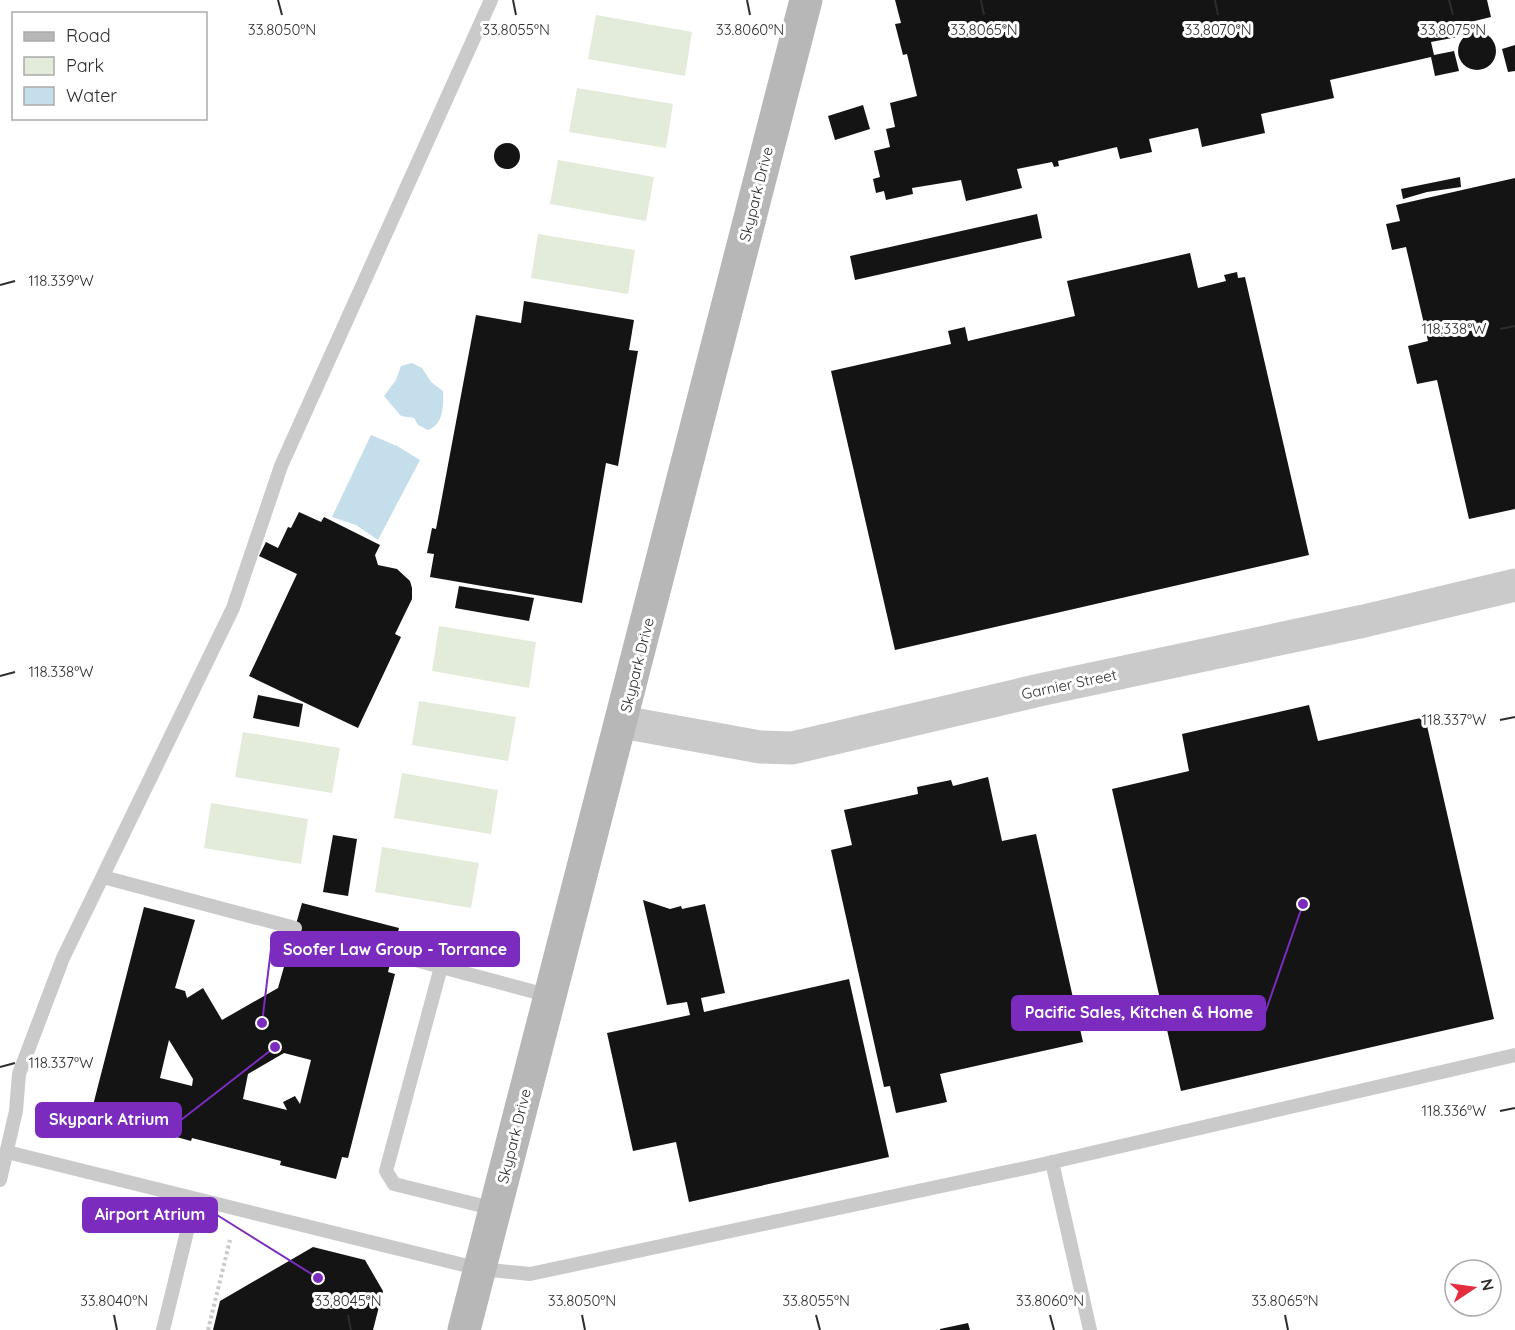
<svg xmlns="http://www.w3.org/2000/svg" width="1515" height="1330" font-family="Quicksand,sans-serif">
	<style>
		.green { fill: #e3ebda }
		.water { fill: #c5deeb }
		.building { fill: #141414; fill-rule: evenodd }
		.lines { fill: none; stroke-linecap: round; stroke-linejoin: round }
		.path { stroke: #cacaca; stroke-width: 4; stroke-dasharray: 3 3; stroke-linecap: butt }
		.service { stroke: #cacaca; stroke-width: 14 }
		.tertiary { stroke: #cacaca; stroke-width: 33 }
		.secondary { stroke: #b7b7b7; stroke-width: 33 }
		.ticks { fill: none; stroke: #2d2d2d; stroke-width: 2 }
		.labels { text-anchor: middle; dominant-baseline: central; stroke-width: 6; stroke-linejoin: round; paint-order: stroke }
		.street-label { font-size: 15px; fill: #2d2d2d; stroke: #fff }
		.ticks-label { font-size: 15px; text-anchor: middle; fill: #2d2d2d; stroke: #fff; stroke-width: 6; stroke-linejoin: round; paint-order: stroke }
		.leader { fill: none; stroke: #7b2cbf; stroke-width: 2 }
		.callout-dot { fill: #7b2cbf; stroke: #fff; stroke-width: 2 }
		.callout { fill: #7b2cbf; stroke: #7b2cbf; stroke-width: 2 }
		.callout-label { font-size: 16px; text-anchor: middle; font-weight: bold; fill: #fff }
	</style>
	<rect width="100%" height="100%" fill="#fff"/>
	<g class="green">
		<polygon points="596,15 692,32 685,76 588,59"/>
		<polygon points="577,88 673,104 666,148 569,132"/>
		<polygon points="558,160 654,177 646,221 550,204"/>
		<polygon points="538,234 635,250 628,294 531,278"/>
		<polygon points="439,626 536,642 529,688 432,671"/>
		<polygon points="419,701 516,717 508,761 412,745"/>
		<polygon points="243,732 340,748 332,793 235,777"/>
		<polygon points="402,773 498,790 491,834 394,818"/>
		<polygon points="211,803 308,819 301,864 204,848"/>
		<polygon points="382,847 479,863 471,908 375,892"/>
	</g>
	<g class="water">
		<path d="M412,363L422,368L431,382L443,391C444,406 443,425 428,430L418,425L414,418L401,416L384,396L396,380L401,366Z"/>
		<polygon points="371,435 397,446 420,460 378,540 356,525 332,517"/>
	</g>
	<g class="building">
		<polygon points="895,0 1487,0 1491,17 1454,26 1457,37 1431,42 1434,55 1454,51 1459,71 1435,76 1431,57 1330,80 1334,98 1261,114 1265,133 1202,147 1198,128 1149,139 1152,152 1120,159 1117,147 1058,161 1059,166 1054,167 1052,162 1017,169 1022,188 966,201 961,180 912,188 913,194 886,200 884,191 876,193 873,179 880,177 874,151 890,147 886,129 895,127 890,103 917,96 907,54 903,55 895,24 901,23"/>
		<circle cx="1477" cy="51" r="19"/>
		<polygon points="1515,45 1515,71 1508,72 1502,49"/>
		<polygon points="863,105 870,129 835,140 828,116"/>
		<circle cx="507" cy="156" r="13"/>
		<polygon points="1460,177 1461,187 1427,192 1403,199 1401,189"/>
		<polygon points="1515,178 1515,509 1469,519 1437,380 1417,384 1408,346 1428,341 1406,247 1392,250 1386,224 1400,221 1396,205"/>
		<polygon points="1037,214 1042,238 855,280 850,256"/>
		<polygon points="1190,253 1198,288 1226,281 1224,275 1237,272 1238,278 1245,277 1309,555 895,650 831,371 951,344 948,331 965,327 968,341 1075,316 1067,281"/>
		<polygon points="524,301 634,320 629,350 638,351 618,466 606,463 582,603 430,577 434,554 427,553 432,528 436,529 476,315 521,323"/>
		<polygon points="299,512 321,522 324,517 380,545 375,555 378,565 397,569 410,581 412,588 412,599 395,634 401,637 358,728 249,676 297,574 259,556 266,542 278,548 288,527 291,528"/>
		<polygon points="459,586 534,598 529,621 455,608"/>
		<polygon points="258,695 303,704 299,727 253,718"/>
		<polygon points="1309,705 1318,741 1425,717 1494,1019 1181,1091 1112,789 1189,771 1182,734"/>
		<polygon points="988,777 1002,841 1036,834 1083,1042 940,1074 947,1102 896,1113 890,1086 884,1087 831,850 852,845 844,810 918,794 917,787 951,780 953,786"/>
		<polygon points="333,835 357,839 348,896 323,892"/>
		<polygon points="643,900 670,909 681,906 682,909 705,904 725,993 701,998 704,1012 849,979 889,1157 689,1202 676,1142 633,1151 607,1033 690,1015 687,1002 667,1005"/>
		<path d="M302,903L399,928L388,972L395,974L348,1158L342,1157L336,1179L280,1165L281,1161L192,1138L191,1141L169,1135L170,1132L111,1117L110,1122L90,1117L144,907L195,920L175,988L185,991L187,998L203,988L222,1020L278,988ZM169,1040L193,1079L192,1086L160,1078ZM284,1053L311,1060L300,1104L295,1096L283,1102L287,1110L243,1099L248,1074Z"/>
		<polygon points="313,1247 365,1260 383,1291 373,1330 213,1330 220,1301"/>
		<polygon points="968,1323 970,1330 940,1330 940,1329"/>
	</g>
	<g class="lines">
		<polyline class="path" points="208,1330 230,1240"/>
		<g class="service">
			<polyline points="103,877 295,928"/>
			<polyline points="393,954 550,996"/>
			<polyline points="441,967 386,1171 394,1184 495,1209"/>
			<polyline points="7,1152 480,1269 530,1274 1035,1166 1515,1055"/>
			<polyline points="1052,1162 1090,1330"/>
			<polyline points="0,1180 16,1111 19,1074 63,958 233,608 281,466 491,0"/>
			<polyline points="163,1330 195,1199"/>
		</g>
		<polyline class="tertiary" points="622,722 760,747 792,748 1044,689 1364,621 1515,585"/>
		<polyline class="secondary" points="464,1330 806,0"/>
	</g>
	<path class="ticks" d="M278,0L282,15M513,0L516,15M747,0L750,15M981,0L984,15M1215,0L1218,15M1449,0L1453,15M0,285L15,281M1500,329L1515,326M0,676L15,672M1500,720L1515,717M0,1067L15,1063M1500,1111L1515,1108M114,1315L117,1330M348,1315L351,1330M582,1315L585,1330M816,1315L820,1330M1050,1315L1054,1330M1285,1315L1288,1330"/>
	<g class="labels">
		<g class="street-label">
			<text transform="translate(756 194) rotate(-76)">Skypark Drive</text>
			<text transform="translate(637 665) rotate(-76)">Skypark Drive</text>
			<text transform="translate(1069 684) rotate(-12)">Garnier Street</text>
			<text transform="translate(514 1136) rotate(-76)">Skypark Drive</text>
		</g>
	</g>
	<g class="ticks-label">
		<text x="282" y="35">33.8050°N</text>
		<text x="516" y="35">33.8055°N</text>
		<text x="750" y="35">33.8060°N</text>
		<text x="984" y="35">33.8065°N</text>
		<text x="1453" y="35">33.8075°N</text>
		<text x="1218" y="35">33.8070°N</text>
		<text x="61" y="286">118.339°W</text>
		<text x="1454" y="334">118.338°W</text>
		<text x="61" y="677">118.338°W</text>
		<text x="1454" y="725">118.337°W</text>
		<text x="61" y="1068">118.337°W</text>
		<text x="1454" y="1116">118.336°W</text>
		<text x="114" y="1306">33.8040°N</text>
		<text x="348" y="1306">33.8045°N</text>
		<text x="582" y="1306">33.8050°N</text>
		<text x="816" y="1306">33.8055°N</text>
		<text x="1050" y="1306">33.8060°N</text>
		<text x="1285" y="1306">33.8065°N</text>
	</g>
	<path class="leader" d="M262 1023L271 949M1303 904L1265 1013M275 1047L181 1120M318 1278L217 1215"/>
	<g class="callout-dot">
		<circle cx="262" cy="1023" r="6"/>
		<circle cx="1303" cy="904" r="6"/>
		<circle cx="275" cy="1047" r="6"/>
		<circle cx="318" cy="1278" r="6"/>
	</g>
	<g class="callout">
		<rect x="271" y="932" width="248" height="34" rx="6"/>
		<rect x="1012" y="996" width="253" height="34" rx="6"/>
		<rect x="36" y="1103" width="145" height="34" rx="6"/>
		<rect x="83" y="1198" width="134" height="34" rx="6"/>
	</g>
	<g class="callout-label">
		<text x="395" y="955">Soofer Law Group - Torrance</text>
		<text x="1139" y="1018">Pacific Sales, Kitchen &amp; Home</text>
		<text x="109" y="1125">Skypark Atrium</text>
		<text x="150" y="1220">Airport Atrium</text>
	</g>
	<rect x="12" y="12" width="195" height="108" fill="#ffffff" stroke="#ababab" stroke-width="1.5"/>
	<rect x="24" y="32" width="30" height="9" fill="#b7b7b7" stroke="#ababab" stroke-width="1.5"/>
	<text x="66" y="42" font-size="18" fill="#2d2d2d">Road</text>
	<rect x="24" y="57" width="30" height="18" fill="#e3ebda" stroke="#ababab" stroke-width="1.5"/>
	<text x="66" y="72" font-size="18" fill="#2d2d2d">Park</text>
	<rect x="24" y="87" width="30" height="18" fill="#c5deeb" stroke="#ababab" stroke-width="1.5"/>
	<text x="66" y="102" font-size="18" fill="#2d2d2d">Water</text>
	<g transform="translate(1473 1288) rotate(77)"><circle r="28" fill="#ffffff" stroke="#ababab" stroke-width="1.5"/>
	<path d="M0-4.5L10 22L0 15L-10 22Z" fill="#e62c3f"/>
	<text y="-9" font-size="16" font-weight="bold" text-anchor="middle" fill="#2d2d2d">N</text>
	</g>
</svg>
